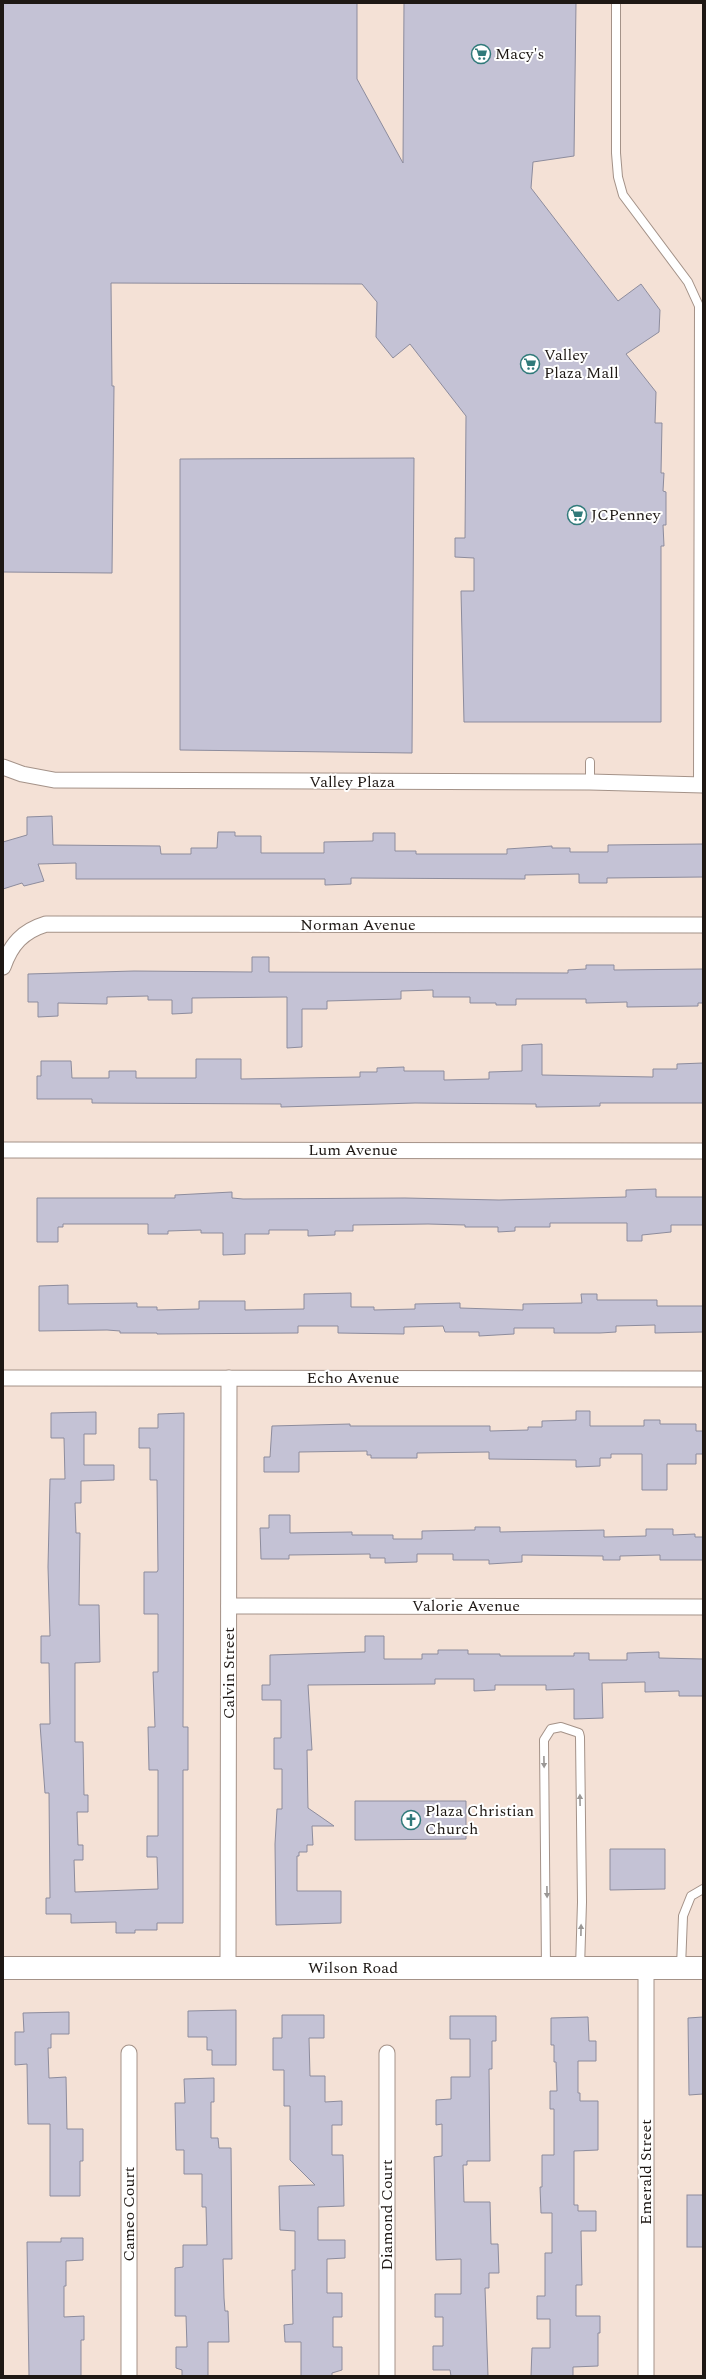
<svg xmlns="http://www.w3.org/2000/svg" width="706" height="2379" font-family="Spectral,serif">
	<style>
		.building { fill: #c4c2d5; stroke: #8d8c9d }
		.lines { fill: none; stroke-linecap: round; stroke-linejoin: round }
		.lane-casing { stroke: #a49288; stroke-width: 10 }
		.street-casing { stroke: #a49288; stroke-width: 17 }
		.secondary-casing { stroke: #a49288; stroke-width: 24 }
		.lane { stroke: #fff; stroke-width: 8 }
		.street { stroke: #fff; stroke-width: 15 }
		.secondary { stroke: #fff; stroke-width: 22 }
		.oneway { fill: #9a9795 }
		.labels { text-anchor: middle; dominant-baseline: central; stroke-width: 4; stroke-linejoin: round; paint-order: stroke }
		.poi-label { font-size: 16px; fill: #1e1814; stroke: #fff; text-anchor: start }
		.street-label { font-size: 16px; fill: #1e1814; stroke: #fff }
	</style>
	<rect width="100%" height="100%" fill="#f4e1d6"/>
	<g class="building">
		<polygon points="3,3 357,3 357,79 403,163 404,3 576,3 574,156 533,162 531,188 618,301 641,284 660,310 659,332 626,354 656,392 655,423 662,423 661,473 664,473 663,491 666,492 666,525 663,525 664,546 661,546 661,722 464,722 461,591 474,591 474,558 455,557 455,538 465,538 466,416 410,344 393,358 376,337 377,302 362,284 111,283 112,386 114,386 112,573 3,572"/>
		<polygon points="414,458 412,753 180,750 180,459"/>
		<polygon points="52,816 53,845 160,846 161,854 191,854 191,848 217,848 218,832 235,832 235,836 261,836 261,853 324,853 324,842 373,841 373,833 395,833 395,851 416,851 416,854 507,854 507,849 552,846 552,848 570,848 570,852 608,852 608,845 703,844 703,877 607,878 607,883 579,883 579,874 525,875 525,879 351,878 351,884 325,885 325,879 76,879 76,863 38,864 44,881 24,886 22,883 3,889 3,842 27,835 27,817"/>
		<polygon points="252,957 269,957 269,972 568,973 568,970 586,969 586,965 614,965 614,970 703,969 703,1003 698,1003 698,1006 627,1007 627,1002 586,1003 586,999 516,999 516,1005 496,1005 496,1003 470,1003 470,997 433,997 433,990 401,991 401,999 327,1001 327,1009 302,1009 302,1047 287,1048 287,997 192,998 192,1013 172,1014 172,1000 148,1000 148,996 107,997 107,1004 58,1003 58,1016 38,1017 38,1002 28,1002 28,974 134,971 252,972"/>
		<polygon points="542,1044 542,1075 653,1077 653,1069 677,1069 677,1064 703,1063 703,1103 600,1103 600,1106 536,1107 536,1104 415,1103 281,1107 281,1104 92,1103 92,1099 37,1099 37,1076 41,1076 41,1061 71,1061 72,1078 109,1078 109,1071 136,1071 136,1078 196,1078 196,1059 241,1059 241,1079 360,1077 360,1072 377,1072 377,1068 404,1067 404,1071 444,1071 444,1080 489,1079 489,1072 522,1071 522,1045"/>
		<polygon points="656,1189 656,1197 703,1197 703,1225 671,1225 671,1232 642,1235 642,1241 627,1241 627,1223 550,1223 550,1227 515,1227 515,1231 498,1232 498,1227 465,1227 465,1225 428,1224 353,1225 353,1231 335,1231 335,1235 308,1236 308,1230 269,1230 269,1234 245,1234 245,1254 223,1255 223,1233 201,1233 201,1230 168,1231 168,1234 148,1234 148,1224 63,1224 63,1227 58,1227 58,1242 37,1242 37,1198 175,1198 175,1195 232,1192 232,1198 243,1199 405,1198 499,1200 626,1197 626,1190"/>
		<polygon points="68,1285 68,1304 137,1303 137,1307 157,1307 157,1310 199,1309 199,1301 245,1301 245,1310 304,1309 304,1294 351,1293 351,1307 374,1307 374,1310 415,1309 415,1304 460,1303 460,1308 523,1310 523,1304 582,1303 581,1294 597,1294 597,1300 657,1300 657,1306 703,1306 703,1332 655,1333 655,1325 616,1326 616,1332 600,1333 554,1333 554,1328 514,1328 514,1334 479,1336 479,1332 445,1332 443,1326 404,1327 404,1334 338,1333 338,1326 298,1326 298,1333 157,1334 157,1333 120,1333 120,1331 107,1330 39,1331 39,1286"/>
		<polygon points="576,1411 590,1411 590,1426 644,1426 644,1420 660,1420 660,1424 696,1424 696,1431 703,1431 703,1454 696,1454 696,1464 667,1464 667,1490 642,1490 642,1454 611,1454 611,1458 600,1458 600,1466 576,1467 576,1460 489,1459 489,1452 417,1453 417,1458 371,1458 371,1455 367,1455 367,1451 299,1452 299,1472 264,1472 264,1457 270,1457 272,1426 350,1424 350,1426 490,1426 490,1431 528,1430 528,1427 542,1427 542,1421 576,1420"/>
		<polygon points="96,1412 96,1434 84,1434 84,1465 114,1465 114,1480 81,1481 81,1503 75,1503 76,1533 80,1533 79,1605 99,1605 100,1662 75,1663 75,1742 83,1742 84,1795 88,1795 88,1812 77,1812 78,1845 83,1845 83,1860 74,1860 75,1892 158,1889 157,1857 147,1857 147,1836 158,1836 158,1770 149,1770 148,1727 155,1727 153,1672 158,1672 158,1614 144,1614 144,1572 157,1572 158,1570 157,1480 150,1480 150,1448 139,1448 139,1428 158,1428 158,1414 184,1413 183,1727 188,1727 188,1770 183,1770 183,1923 157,1923 157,1930 135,1930 135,1933 116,1933 116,1922 71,1923 71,1914 46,1914 46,1898 50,1898 49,1793 45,1793 40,1724 50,1724 49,1663 41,1663 41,1636 50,1636 48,1567 50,1479 65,1479 64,1438 51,1438 51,1413"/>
		<polygon points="269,1515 290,1515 290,1533 352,1532 352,1535 393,1535 393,1539 422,1539 422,1531 475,1530 475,1527 500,1527 500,1532 604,1530 604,1537 646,1536 646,1529 673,1529 673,1535 695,1534 695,1537 703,1537 703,1560 660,1560 660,1555 620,1556 620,1560 603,1560 603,1556 522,1555 522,1562 489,1564 489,1560 453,1560 453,1554 417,1554 417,1562 385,1563 385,1558 370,1558 370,1554 289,1555 289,1559 261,1559 260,1528 269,1528"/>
		<polygon points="365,1636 384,1636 384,1659 422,1659 422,1654 438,1654 438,1650 468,1650 468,1654 500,1654 500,1656 574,1656 574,1653 589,1653 589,1660 627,1660 627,1653 659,1652 659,1658 703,1659 703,1696 679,1696 679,1691 645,1692 645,1682 602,1683 603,1718 574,1719 574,1689 546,1690 546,1685 495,1685 495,1690 474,1691 474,1679 435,1679 435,1684 308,1685 312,1750 307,1750 308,1808 334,1826 312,1826 313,1845 307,1845 307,1852 299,1852 299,1856 297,1856 297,1891 341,1891 341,1923 276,1925 275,1844 277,1809 282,1809 282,1769 274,1769 274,1738 281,1738 281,1700 262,1700 262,1685 270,1685 270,1655 365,1652"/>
		<polygon points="355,1801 466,1801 466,1839 355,1840"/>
		<polygon points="610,1849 665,1849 665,1889 610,1890"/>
		<polygon points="236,2010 236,2065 212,2065 212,2050 207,2050 207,2037 188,2037 188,2011"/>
		<polygon points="69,2012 69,2034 51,2034 51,2048 48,2048 49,2078 66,2077 67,2129 83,2129 83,2161 80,2161 80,2196 50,2196 50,2124 28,2124 27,2064 15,2065 15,2032 24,2032 23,2013"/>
		<polygon points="282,2015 324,2015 324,2038 309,2038 310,2076 325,2076 325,2102 342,2101 342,2125 332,2125 332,2155 343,2155 344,2206 318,2207 318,2240 345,2240 345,2258 327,2259 327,2293 342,2293 342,2317 333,2317 333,2347 342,2347 342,2370 332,2373 332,2376 301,2376 301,2342 285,2342 284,2325 293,2324 292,2270 295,2270 295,2231 280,2230 279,2186 315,2185 290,2160 290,2106 284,2106 284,2070 273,2070 273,2038 282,2038"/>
		<polygon points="450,2016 496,2016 496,2041 492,2041 492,2069 489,2069 490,2161 467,2161 467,2165 463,2165 464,2202 490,2202 491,2244 498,2244 499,2273 489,2273 489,2288 485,2288 488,2376 451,2376 450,2370 433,2370 433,2346 443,2346 443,2317 435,2317 435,2294 461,2294 461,2259 436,2260 434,2157 442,2156 442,2124 436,2125 436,2100 451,2099 451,2077 470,2077 470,2039 450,2039"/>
		<polygon points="588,2017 589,2041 596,2041 596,2061 578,2061 578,2093 580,2093 580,2101 598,2101 598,2150 574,2151 574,2205 578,2205 578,2211 596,2211 596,2231 581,2231 582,2285 576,2285 576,2316 600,2316 600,2333 598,2333 598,2366 573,2367 573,2376 531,2376 532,2348 550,2348 550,2319 537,2319 537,2296 545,2296 545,2253 552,2253 552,2213 541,2213 540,2187 542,2187 542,2155 554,2155 554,2109 550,2109 550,2091 557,2091 556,2062 554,2062 554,2045 551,2045 551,2018"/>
		<polygon points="703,2017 703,2094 689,2095 688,2018"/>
		<polygon points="214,2078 214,2102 211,2102 211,2138 218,2138 219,2148 231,2148 232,2259 223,2259 224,2298 225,2311 228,2311 229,2342 208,2342 208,2376 182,2376 182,2370 176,2368 176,2347 187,2347 186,2316 175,2316 175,2268 183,2267 183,2245 207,2245 206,2207 202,2207 202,2174 184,2174 184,2150 176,2150 175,2103 185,2103 184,2079"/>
		<rect x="687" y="2195" width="16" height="52"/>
		<polygon points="61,2238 83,2238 83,2260 66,2261 66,2286 64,2286 64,2317 84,2316 84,2340 81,2340 81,2376 29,2376 27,2242 61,2242"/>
	</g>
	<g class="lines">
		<g class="lane-casing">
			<g id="lane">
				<polyline points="616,3 616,153 618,177 623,195 688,282 699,306 698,785"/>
				<polyline points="590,762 590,782"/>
				<polyline points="681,1967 683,1916 691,1896 703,1889"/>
				<polyline points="546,1968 544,1740 551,1729 561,1727 579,1733 580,1737 582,1902 580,1968"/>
			</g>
		</g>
		<g class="street-casing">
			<g id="street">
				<polyline points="3,767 22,774 54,780 590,782 703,785"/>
				<path d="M3,967C11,944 23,931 46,924L703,925"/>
				<polyline points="3,1150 703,1151"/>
				<polyline points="3,1378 703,1379"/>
				<polyline points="229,1606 703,1607"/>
				<polyline points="228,1968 229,1378"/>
				<polyline points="129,2053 129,2376"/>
				<polyline points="387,2053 387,2376"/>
				<polyline points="646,2376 646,1969"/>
			</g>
		</g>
		<g class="secondary-casing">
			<polyline id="secondary" points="3,1968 703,1968"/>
		</g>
		<use href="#lane" class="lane"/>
		<use href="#street" class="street"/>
		<use href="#secondary" class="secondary"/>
	</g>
	<defs><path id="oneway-solid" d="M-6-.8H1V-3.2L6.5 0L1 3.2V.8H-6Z"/></defs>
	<g class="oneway">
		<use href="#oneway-solid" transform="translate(544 1762) rotate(89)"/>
		<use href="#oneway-solid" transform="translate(580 1800) rotate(-91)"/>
		<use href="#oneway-solid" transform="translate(547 1892) rotate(89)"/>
		<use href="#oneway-solid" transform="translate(581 1930) rotate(-89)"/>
	</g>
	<defs>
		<g id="supermarket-ring" transform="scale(1)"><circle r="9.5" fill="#fff" stroke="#307a7a" stroke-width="1.5"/><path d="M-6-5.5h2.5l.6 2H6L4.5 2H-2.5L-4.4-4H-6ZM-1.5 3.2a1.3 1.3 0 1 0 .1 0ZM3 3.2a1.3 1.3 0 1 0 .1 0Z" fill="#307a7a"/></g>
		<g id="church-ring" transform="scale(1)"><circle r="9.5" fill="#fff" stroke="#307a7a" stroke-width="1.5"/><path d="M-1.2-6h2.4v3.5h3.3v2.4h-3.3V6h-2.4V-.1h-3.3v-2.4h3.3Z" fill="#307a7a"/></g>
	</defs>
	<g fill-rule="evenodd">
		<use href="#supermarket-ring" x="481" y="54"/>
		<use href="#supermarket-ring" x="530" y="364"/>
		<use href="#supermarket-ring" x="577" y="515"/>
		<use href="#church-ring" x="411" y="1820"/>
	</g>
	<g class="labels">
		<g class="poi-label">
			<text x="495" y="54">Macy's</text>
			<text x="544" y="355">Valley<tspan x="544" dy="18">Plaza Mall</tspan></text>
			<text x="591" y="515">JCPenney</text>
			<text x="425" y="1811">Plaza Christian<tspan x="425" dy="18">Church</tspan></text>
		</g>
		<g class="street-label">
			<text x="352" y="782">Valley Plaza</text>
			<text x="358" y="925">Norman Avenue</text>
			<text x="353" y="1150">Lum Avenue</text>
			<text x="353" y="1378">Echo Avenue</text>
			<text x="466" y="1606">Valorie Avenue</text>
			<text transform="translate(229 1673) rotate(-90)">Calvin Street</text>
			<text x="353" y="1968">Wilson Road</text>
			<text transform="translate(646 2172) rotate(-90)">Emerald Street</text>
			<text transform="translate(129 2214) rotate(-90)">Cameo Court</text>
			<text transform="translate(387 2215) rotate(-90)">Diamond Court</text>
		</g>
	</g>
	<rect width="706" height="2379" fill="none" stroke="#1e1814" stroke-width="8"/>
</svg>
